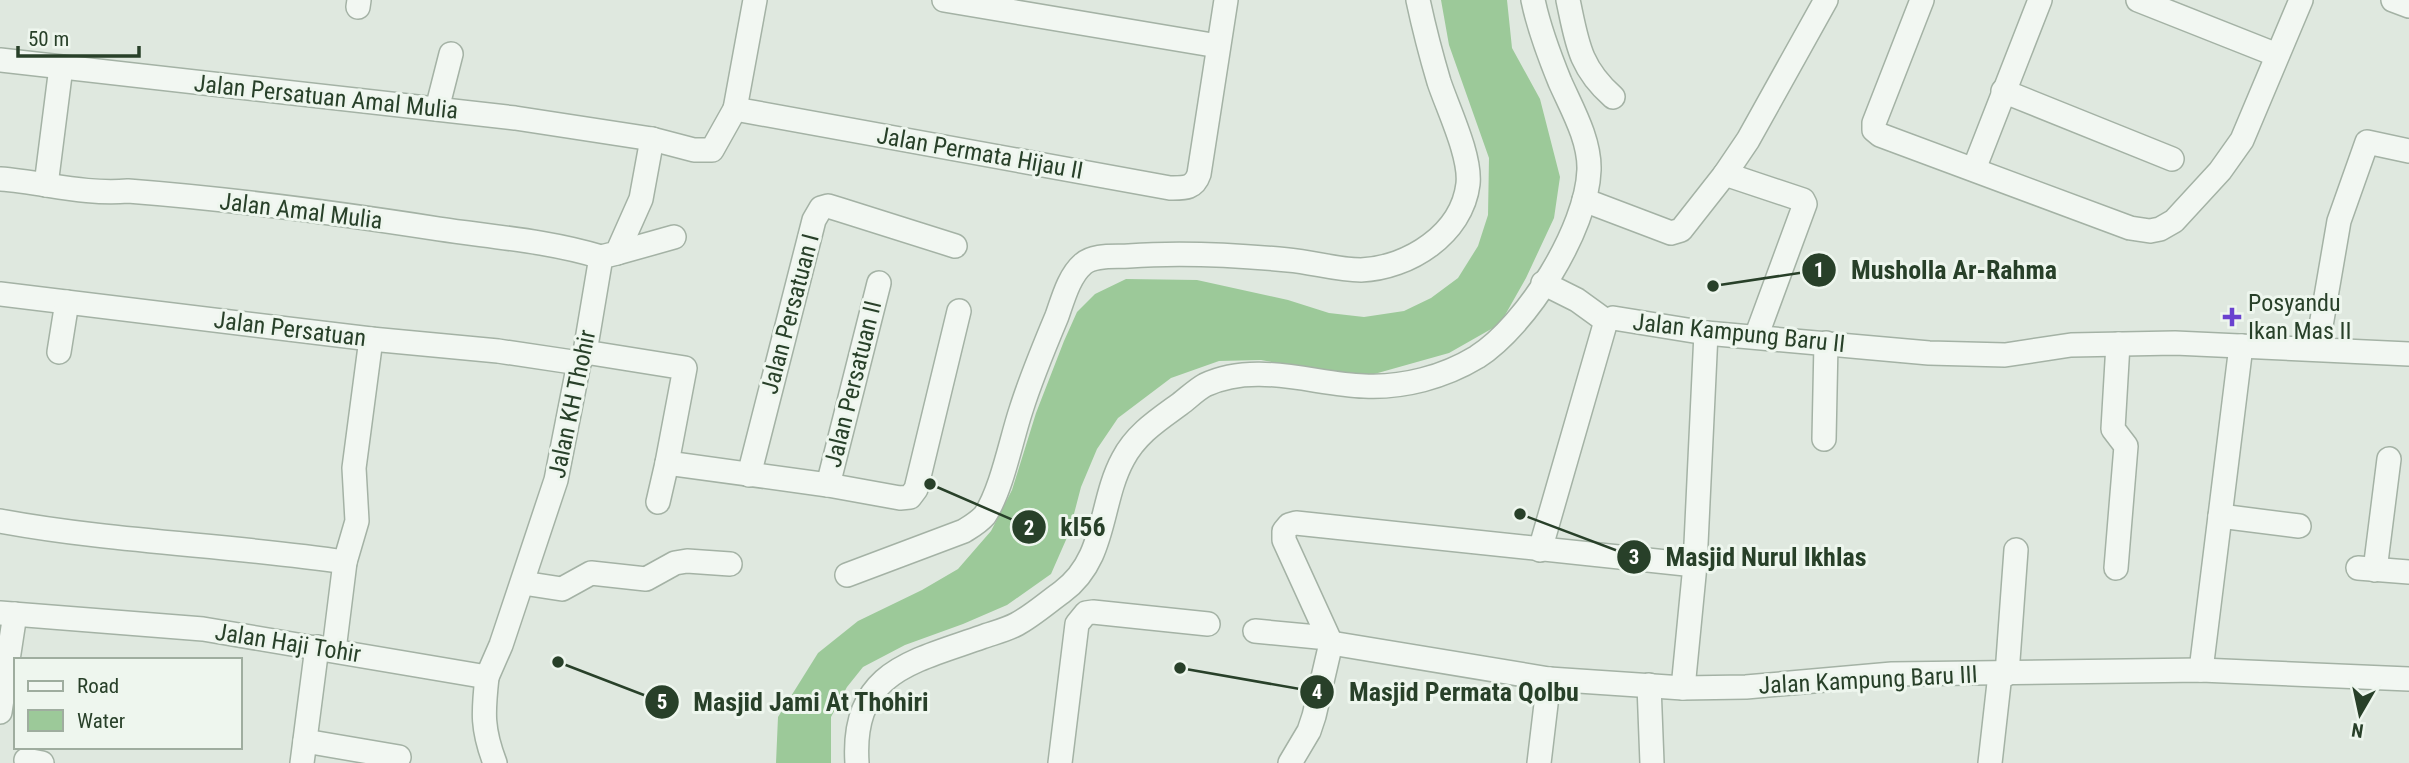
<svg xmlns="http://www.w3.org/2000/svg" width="2409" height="763" font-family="'Roboto Condensed',sans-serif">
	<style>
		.water { fill: #9cc999 }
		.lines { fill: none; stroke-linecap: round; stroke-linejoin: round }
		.minor-casing { stroke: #a4b2a5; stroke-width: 26 }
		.minor { stroke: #f2f7f2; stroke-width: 23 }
		.poi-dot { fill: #6a42cf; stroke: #eef6ee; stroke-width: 2.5 }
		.labels { text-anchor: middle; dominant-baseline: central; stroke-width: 6; stroke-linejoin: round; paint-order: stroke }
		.street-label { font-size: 24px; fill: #284029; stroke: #eef6ee }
		.poi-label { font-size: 24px; fill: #284029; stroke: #eef6ee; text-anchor: start }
		.leader { fill: none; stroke: #284029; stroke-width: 2.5 }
		.callout-dot { fill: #284029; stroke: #eef6ee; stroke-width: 2.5 }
		.mark-label { font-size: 21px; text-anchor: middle; font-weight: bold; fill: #fff }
		.callout-label { font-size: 26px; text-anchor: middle; font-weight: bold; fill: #284029; stroke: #eef6ee; stroke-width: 6; stroke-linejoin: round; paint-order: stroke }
	</style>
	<rect width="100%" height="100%" fill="#dfe8df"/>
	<polygon class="water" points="1441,0 1507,0 1512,48 1540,99 1560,177 1554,218 1526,278 1500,324 1449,353 1360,378 1261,360 1219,361 1171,378 1118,418 1097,449 1081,487 1069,533 1051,574 1007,605 963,624 905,645 863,667 847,687 831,717 831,763 776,763 778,717 818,653 858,621 922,590 958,569 991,531 1012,490 1036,413 1064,341 1077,312 1095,294 1126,279 1197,280 1288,300 1329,313 1364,317 1404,311 1431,298 1458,278 1478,246 1488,215 1489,158 1449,45"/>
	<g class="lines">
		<g class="minor-casing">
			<g id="minor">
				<path d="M755,0L735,109L1170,188C1184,188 1194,189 1199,174L1226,0"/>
				<polyline points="944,0 1218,46"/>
				<path d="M1568,0C1577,42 1579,67 1613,97"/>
				<polyline points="1922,0 1874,123 1874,130 1880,135 2130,228 2150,231 2160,229 2174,221 2220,171 2242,140 2301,0"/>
				<polyline points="2138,0 2277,55"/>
				<polyline points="2393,0 2409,6"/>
				<polyline points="358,7 359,0"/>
				<polyline points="0,60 515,118 652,139 694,150 712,150 735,109"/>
				<polyline points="2003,91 2172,159"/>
				<polyline points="437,109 451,54"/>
				<polyline points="1974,169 2040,0"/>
				<path d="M0,179C43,182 84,195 128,191C232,199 336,213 439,229C493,237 549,241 601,257"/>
				<polyline points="46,185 61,67"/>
				<polyline points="1584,200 1671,233 1681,230 1725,174"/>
				<polyline points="617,253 674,237"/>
				<polyline points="1543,283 1577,300 1606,321"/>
				<polyline points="0,294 371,339 498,351 579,363"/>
				<polyline points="1756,337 1805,204 1803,200 1725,174 1748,140 1826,0"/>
				<polyline points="2317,349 2339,221 2367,142 2409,151"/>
				<polyline points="59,352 67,302"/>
				<polyline points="585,352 685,368 667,463 828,485 900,498 910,497 916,489 959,311"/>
				<polyline points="1824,439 1826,343"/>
				<polyline points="749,475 814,220 821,208 828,206 841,210 955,246"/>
				<polyline points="828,485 879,283"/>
				<polyline points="658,502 667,463"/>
				<polyline points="2220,516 2299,526"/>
				<path d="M0,521C114,542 231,545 345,562"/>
				<polyline points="1540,550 1606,321 1613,318 1706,333 1929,353 2005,355 2071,345 2175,343 2409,354"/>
				<polyline points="2116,568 2126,446 2113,429 2118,344"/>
				<polyline points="2358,568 2409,572"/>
				<polyline points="2375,570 2389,459"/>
				<path d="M847,575L964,531C972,526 979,522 985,515C1002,489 1011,440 1021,410C1031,378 1044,347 1057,316C1063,299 1069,276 1083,264C1094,254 1115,257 1129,256C1181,252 1236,255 1288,260C1313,262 1336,270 1361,270C1409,268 1462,234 1468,184C1471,156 1448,109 1439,82C1431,55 1424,28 1418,0"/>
				<polyline points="523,583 562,589 591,573 646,579 675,563 687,561 730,564"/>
				<path d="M0,613L203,629L487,677C483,713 482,729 495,763"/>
				<polyline points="1255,631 1328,638"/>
				<polyline points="1331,643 1549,679 1683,688 1746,687 1892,674 2201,670 2409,679"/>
				<polyline points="1331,643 1284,540 1284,531 1289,525 1296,523 1695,565"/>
				<polyline points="334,650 345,562 357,521 354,468 371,339"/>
				<polyline points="2201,670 2241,346"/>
				<polyline points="2007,674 2016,550"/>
				<polyline points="487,677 501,645 556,480 579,363 585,352 601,257 617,253 641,199 652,139"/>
				<polyline points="1649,685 1652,763"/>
				<polyline points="1683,688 1695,565 1706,333"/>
				<polyline points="0,712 15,614"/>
				<polyline points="305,741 399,757"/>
				<polyline points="26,760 42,763"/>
				<polyline points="302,763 317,647"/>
				<path d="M857,763C851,672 911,662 982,637C993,633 1006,630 1017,624C1032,616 1048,602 1062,592C1107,559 1099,503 1123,459C1136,434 1158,420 1180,404C1188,398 1196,390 1205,385C1255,361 1313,384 1364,386C1403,388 1444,377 1477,357C1527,325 1587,229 1589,170C1590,140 1572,109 1560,82C1549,55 1539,29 1533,0"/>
				<polyline points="1060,763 1077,624 1086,613 1093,612 1208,624"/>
				<polyline points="1290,763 1309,731 1314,716 1331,643"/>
				<polyline points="1539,763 1549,679"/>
				<polyline points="1990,763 2000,674"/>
			</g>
		</g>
		<use href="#minor" class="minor"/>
	</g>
	<path class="poi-dot" d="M2228.5 306.5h7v7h7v7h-7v7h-7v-7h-7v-7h7z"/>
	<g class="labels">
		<g class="street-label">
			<text transform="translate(326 97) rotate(6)">Jalan Persatuan Amal Mulia</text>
			<text transform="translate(980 153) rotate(10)">Jalan Permata Hijau II</text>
			<text transform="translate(301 211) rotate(7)">Jalan Amal Mulia</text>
			<text transform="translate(790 314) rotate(-75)">Jalan Persatuan I</text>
			<text transform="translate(290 329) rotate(7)">Jalan Persatuan</text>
			<text transform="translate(1739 333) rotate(6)">Jalan Kampung Baru II</text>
			<text transform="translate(853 384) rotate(-76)">Jalan Persatuan II</text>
			<text transform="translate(572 404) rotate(-78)">Jalan KH Thohir</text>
			<text transform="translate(288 643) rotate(9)">Jalan Haji Tohir</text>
			<text transform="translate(1868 680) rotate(-3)">Jalan Kampung Baru III</text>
		</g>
		<g class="poi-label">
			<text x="2248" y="303">Posyandu<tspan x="2248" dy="28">Ikan Mas II</tspan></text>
		</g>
	</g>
	<path class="leader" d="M1713 286L1819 270M930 484L1029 527M1520 514L1634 557M1180 668L1317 692M558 662L662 702"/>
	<g class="callout-dot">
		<circle cx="1713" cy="286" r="7"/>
		<circle cx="930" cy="484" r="7"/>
		<circle cx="1520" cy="514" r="7"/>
		<circle cx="1180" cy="668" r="7"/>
		<circle cx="558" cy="662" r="7"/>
		<circle cx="1819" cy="270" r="18"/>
		<circle cx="1029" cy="527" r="18"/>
		<circle cx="1634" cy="557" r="18"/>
		<circle cx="1317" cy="692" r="18"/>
		<circle cx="662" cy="702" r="18"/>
	</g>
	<g class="mark-label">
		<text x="1819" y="277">1</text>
		<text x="1029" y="535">2</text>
		<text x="1634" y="564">3</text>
		<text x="1317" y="699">4</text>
		<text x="662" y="709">5</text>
	</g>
	<g class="callout-label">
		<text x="1954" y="279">Musholla Ar-Rahma</text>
		<text x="1083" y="536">kl56</text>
		<text x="1766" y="566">Masjid Nurul Ikhlas</text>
		<text x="1464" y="701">Masjid Permata Qolbu</text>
		<text x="811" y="711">Masjid Jami At Thohiri</text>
	</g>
	<rect x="14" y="658" width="228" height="91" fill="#eef6ee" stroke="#9fad9f" stroke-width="2"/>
	<rect x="28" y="681" width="35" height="10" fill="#f2f7f2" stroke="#9fad9f" stroke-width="2"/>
	<text x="77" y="693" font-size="21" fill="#284029">Road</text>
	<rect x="28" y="710" width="35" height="21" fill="#9cc999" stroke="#9fad9f" stroke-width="2"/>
	<text x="77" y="728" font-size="21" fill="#284029">Water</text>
	<g transform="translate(2360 714) rotate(189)" stroke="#eef6ee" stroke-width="5" paint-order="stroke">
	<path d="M0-5L12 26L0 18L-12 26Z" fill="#284029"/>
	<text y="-10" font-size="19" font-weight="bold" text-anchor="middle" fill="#284029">N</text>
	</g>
	<path d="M18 46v10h121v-10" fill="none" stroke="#284029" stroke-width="3.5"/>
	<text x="28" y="46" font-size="21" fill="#284029" stroke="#eef6ee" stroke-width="5" paint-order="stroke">50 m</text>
</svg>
